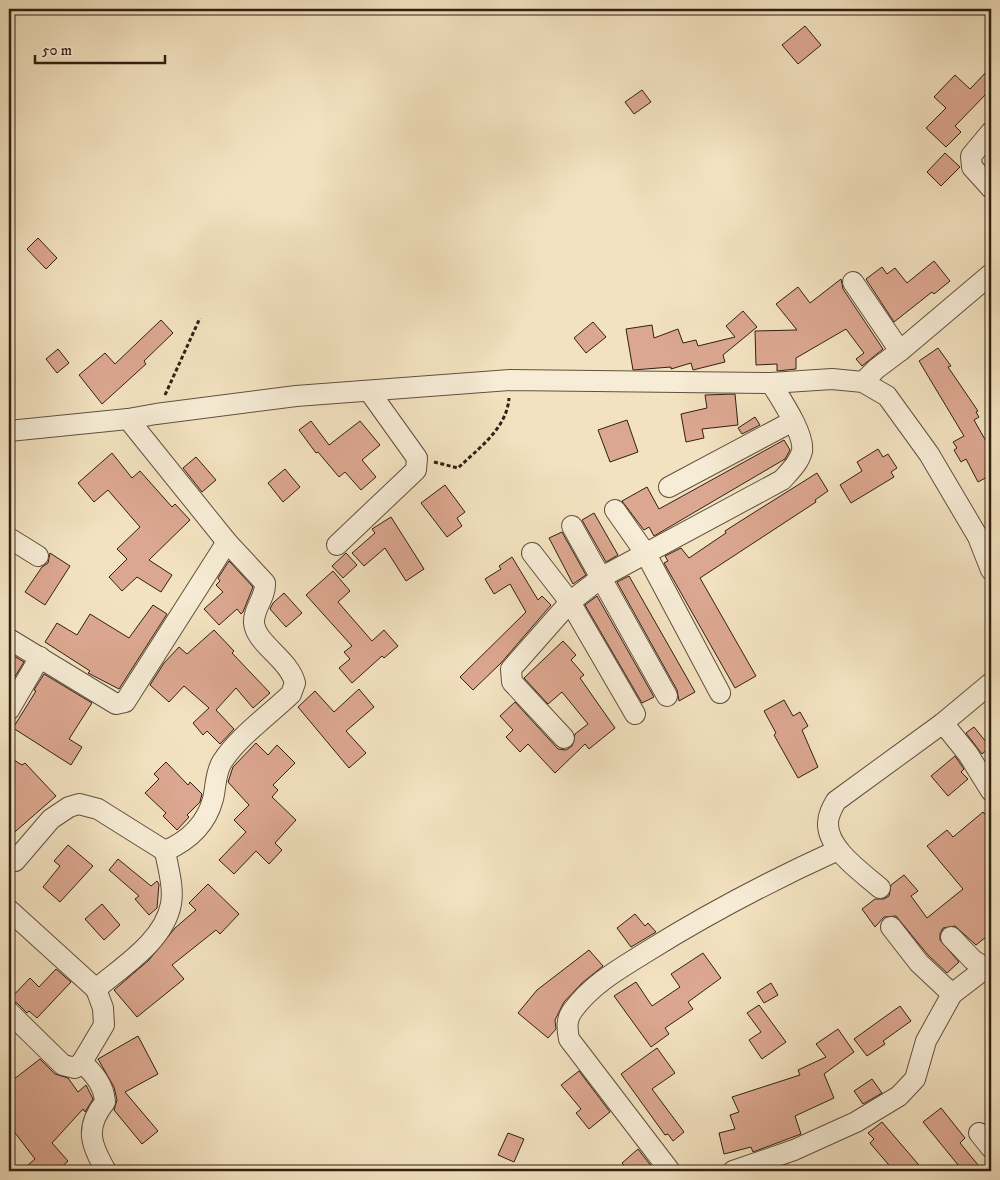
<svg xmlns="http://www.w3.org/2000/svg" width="1000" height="1180" font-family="'IM FELL DW Pica',serif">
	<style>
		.building { fill: #dca790; stroke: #302013 }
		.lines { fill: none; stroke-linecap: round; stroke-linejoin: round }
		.minor-casing { stroke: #61503e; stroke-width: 22 }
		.path { stroke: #302013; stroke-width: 3; stroke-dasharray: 4 2.5; stroke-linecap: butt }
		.minor { stroke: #f7ecd6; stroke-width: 20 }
	</style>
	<rect width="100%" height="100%" fill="#f3e2c0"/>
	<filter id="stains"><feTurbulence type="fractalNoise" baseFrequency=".004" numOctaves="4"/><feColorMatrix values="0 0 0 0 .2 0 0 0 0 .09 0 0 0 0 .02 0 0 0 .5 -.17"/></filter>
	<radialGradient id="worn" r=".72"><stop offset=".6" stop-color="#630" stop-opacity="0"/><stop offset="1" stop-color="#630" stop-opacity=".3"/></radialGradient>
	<g class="building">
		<polygon points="805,26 821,45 798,64 782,45"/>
		<polygon points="991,67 991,89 955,126 961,132 946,147 926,128 946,108 934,97 955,75 970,89"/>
		<polygon points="642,90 651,102 634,114 625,102"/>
		<polygon points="945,153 960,167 941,186 927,172"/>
		<polygon points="38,238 57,258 46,269 27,249"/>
		<polygon points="934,261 950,281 934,294 932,292 894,322 866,279 882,267 887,274 895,268 907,283"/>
		<polygon points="841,279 843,289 883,349 862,366 856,359 864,353 846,329 796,358 796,369 777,371 777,364 756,365 755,331 797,330 776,304 798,287 810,303"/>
		<polygon points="743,311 757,327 723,355 725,362 693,370 691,363 671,369 671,367 633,370 626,329 652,325 654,338 678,329 683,343 696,340 698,346 735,337 726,326"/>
		<polygon points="161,320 173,333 144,361 146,364 102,404 79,375 105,353 115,364"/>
		<polygon points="593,322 606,337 586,353 574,338"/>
		<polygon points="938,348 951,366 948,367 978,411 976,412 979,417 974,420 991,450 991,475 978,482 966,459 961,462 954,450 957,448 953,442 964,436 919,361"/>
		<polygon points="58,349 69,363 57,373 46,359"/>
		<polygon points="735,394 738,425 702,429 704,438 686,442 681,414 707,408 705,395"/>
		<polygon points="755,417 760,425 742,434 738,428"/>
		<polygon points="627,420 638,452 610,462 598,430"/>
		<polygon points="311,421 329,445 360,421 380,445 362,460 376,477 361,490 345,472 339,477 318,452 316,453 299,430"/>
		<polygon points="784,440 790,450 785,459 654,536 649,527 644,530 622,501 647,487 659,509"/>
		<polygon points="878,449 883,457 888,454 897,468 891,472 894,477 851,503 840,485 862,471 857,462"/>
		<polygon points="112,453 132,478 140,471 172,507 175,504 190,520 149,560 172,575 161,592 137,577 122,591 109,577 127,559 117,549 140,527 108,490 94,502 78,483"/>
		<polygon points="196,457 216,480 202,492 183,468"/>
		<polygon points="285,469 300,487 283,502 268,483"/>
		<polygon points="817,473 828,491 815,500 816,502 700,578 756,676 735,688 664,563 668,561 665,556 681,548 689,558 726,533 725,531 739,522"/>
		<polygon points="445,485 465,512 457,518 462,526 447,537 421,503"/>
		<polygon points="594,513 618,555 606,562 582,520"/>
		<polygon points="391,517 424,569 406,581 385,548 364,566 352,553 375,533 372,529"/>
		<polygon points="562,532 586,575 573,584 549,538"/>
		<polygon points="50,553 70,566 45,605 25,592 42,567 48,563"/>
		<polygon points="346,553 357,565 343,578 332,566"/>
		<polygon points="512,557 538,600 542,596 551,605 501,663 473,690 460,677 526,612 510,584 494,594 485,579 501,569 499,566"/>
		<polygon points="229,561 253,587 243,612 241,614 237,609 219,625 204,609 223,592 216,585 220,581 218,578"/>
		<polygon points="333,571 350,591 338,602 372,641 384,630 398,646 384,658 382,656 352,683 339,668 350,659 344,652 352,646 306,595"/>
		<polygon points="629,576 695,692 679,701 677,690 617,582"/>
		<polygon points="284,593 302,613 286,627 270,609 273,603"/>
		<polygon points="597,596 654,697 642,703 585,605"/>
		<polygon points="153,605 167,614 119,689 88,673 90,671 45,642 57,623 77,635 90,614 129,638"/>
		<polygon points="214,630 234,651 232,653 270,693 253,708 236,688 216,710 234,729 220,744 207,731 203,735 193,723 209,708 184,686 169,702 150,685 164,663 179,647 187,654"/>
		<polygon points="563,641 576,655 571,660 584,675 580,678 615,728 589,749 585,744 555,773 528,744 520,752 506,737 513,730 500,716 515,702 558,749 566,750 572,746 575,734 588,724 562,692 548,704 524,678"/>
		<polygon points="9,653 24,662 14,678 9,674"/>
		<polygon points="44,674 92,703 69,739 82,747 71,765 13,728 36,691 34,690"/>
		<polygon points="359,689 374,707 346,731 366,753 349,768 298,707 315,691 334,712"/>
		<polygon points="784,700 793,716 800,712 808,726 802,730 818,767 798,778 774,735 776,733 764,711"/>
		<polygon points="974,727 990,747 982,754 966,733"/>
		<polygon points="256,743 268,755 277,745 295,763 273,785 278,790 272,797 296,820 275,843 282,850 269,864 256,851 234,874 219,860 246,832 234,820 249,805 228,782 233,767"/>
		<polygon points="955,756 964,769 961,772 968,779 948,796 931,776"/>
		<polygon points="9,757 22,765 25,763 56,796 9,837"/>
		<polygon points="166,762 188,785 190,782 202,794 200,802 187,815 189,817 177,830 163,816 166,813 145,793 159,779 154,774"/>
		<polygon points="983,812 991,822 991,908 986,913 991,920 991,933 976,945 955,926 943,928 940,934 940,940 959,962 947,973 928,955 896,916 884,917 875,927 862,909 875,899 884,899 889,896 891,885 904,875 918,891 911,896 927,918 963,889 927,846 947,830 953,837"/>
		<polygon points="68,845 93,866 60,902 43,887 60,866 54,861"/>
		<polygon points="118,859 151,886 157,881 159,884 157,908 149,915 135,899 139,896 109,870"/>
		<polygon points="208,884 239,914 220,934 216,930 172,965 184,979 137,1017 114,990 149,960 175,928 196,910 189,903"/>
		<polygon points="102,904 120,925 104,940 85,919"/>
		<polygon points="635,914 645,926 648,923 656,932 631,947 617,928"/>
		<polygon points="589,950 603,966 582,983 564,1002 555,1020 556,1029 548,1038 518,1013 537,990"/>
		<polygon points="703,953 721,978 688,1002 693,1009 665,1028 669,1034 651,1047 614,996 636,982 652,1006 680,987 671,974"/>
		<polygon points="56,969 71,982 37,1018 29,1011 27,1013 17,1003 9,1000 30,978 39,987"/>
		<polygon points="771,983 778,995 764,1003 757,992"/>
		<polygon points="759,1005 786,1042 762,1059 749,1040 761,1032 747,1013"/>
		<polygon points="900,1006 911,1021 883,1041 885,1044 867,1056 854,1039"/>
		<polygon points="838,1029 854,1052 824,1074 834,1098 795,1116 801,1134 753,1152 751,1147 724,1154 719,1133 735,1129 730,1115 739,1112 732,1097 800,1075 798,1070 826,1057 816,1044"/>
		<polygon points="138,1036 158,1074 125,1092 158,1131 142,1144 114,1110 117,1100 114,1087 98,1059"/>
		<polygon points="657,1048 675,1073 652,1089 684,1132 673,1141 668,1134 665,1135 621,1074"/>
		<polygon points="40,1059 55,1074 68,1078 78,1092 86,1085 93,1099 85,1112 83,1109 52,1143 68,1161 57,1171 21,1171 35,1159 9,1125 9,1083"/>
		<polygon points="579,1071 610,1112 589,1129 576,1113 581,1109 561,1085"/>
		<polygon points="872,1079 882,1093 863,1104 854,1091"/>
		<polygon points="941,1108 965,1138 960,1143 983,1171 963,1171 923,1122"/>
		<polygon points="882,1122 924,1171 894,1171 870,1143 874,1139 868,1133"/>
		<polygon points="508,1133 524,1139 514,1162 498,1155"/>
		<polygon points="638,1149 655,1171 629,1171 622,1163"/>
	</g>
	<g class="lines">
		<g class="minor-casing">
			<g id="minor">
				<polyline points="991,132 971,156 972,167 991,188"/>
				<polyline points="853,282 900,351"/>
				<polyline points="863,382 876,369 900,351 991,274"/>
				<polyline points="9,431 128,419 156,414 296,396 510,380 771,383 832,379 863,382 887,396 929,454 978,537 991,570"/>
				<polyline points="669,487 793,421"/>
				<polyline points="615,510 646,554 720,693"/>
				<polyline points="572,526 667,696"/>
				<polyline points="9,538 38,556"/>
				<polyline points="337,545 416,470 417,458 369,391"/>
				<polyline points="532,553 570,602 635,714"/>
				<polyline points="9,639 116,704 125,702 227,542"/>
				<polyline points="9,710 40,657"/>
				<polyline points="943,723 968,754 991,791"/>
				<path d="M564,738L512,682L511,669L570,602L602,577L782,480C790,471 799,463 802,451C805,434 780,398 771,383"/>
				<path d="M9,856L15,861L51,819L69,807L79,804L98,809L165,851C188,841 206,825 213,799C216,787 215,774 222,762C237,738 270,714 291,694L295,683C289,659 256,644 254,623C253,609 266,597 265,583L227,542L128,419"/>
				<path d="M880,888C863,873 827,849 828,823C828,815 832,808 836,801L943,723L991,683"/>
				<polyline points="9,910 96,989"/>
				<polyline points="891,927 919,963 952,994"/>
				<polyline points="951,937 973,960 987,969"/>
				<polyline points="9,1012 63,1065 75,1068 82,1062"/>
				<polyline points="979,1133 991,1148"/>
				<path d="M106,1171C91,1145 84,1128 105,1102C104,1085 94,1074 82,1062L104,1025L103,1008L96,989C123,966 164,941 171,904C174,887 168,868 165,851"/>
				<path d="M670,1171L569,1039C567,1028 566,1019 573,1010C593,983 621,968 648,951C709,913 772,880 838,850"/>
				<polyline points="733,1171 794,1150 856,1122 899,1096 915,1079 926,1041 952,994 991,964"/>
			</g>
		</g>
		<g class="path">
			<polyline points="165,395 200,318"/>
			<path d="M434,462L458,468C479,448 507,428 509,398"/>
		</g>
		<use href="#minor" class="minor"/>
	</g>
	<rect width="1000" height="1180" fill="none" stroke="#f3e2c0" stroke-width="30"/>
	<rect x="10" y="10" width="980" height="1160" fill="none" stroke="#302013" stroke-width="2.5"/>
	<rect x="15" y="15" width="970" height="1150" fill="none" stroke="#302013"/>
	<path d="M35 55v8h130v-8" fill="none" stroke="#302013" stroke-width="2.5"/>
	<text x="42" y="55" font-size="15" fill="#302013" stroke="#f7ecd6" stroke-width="4" paint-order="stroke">50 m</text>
	<rect width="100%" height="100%" filter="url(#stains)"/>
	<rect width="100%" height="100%" fill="url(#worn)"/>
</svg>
